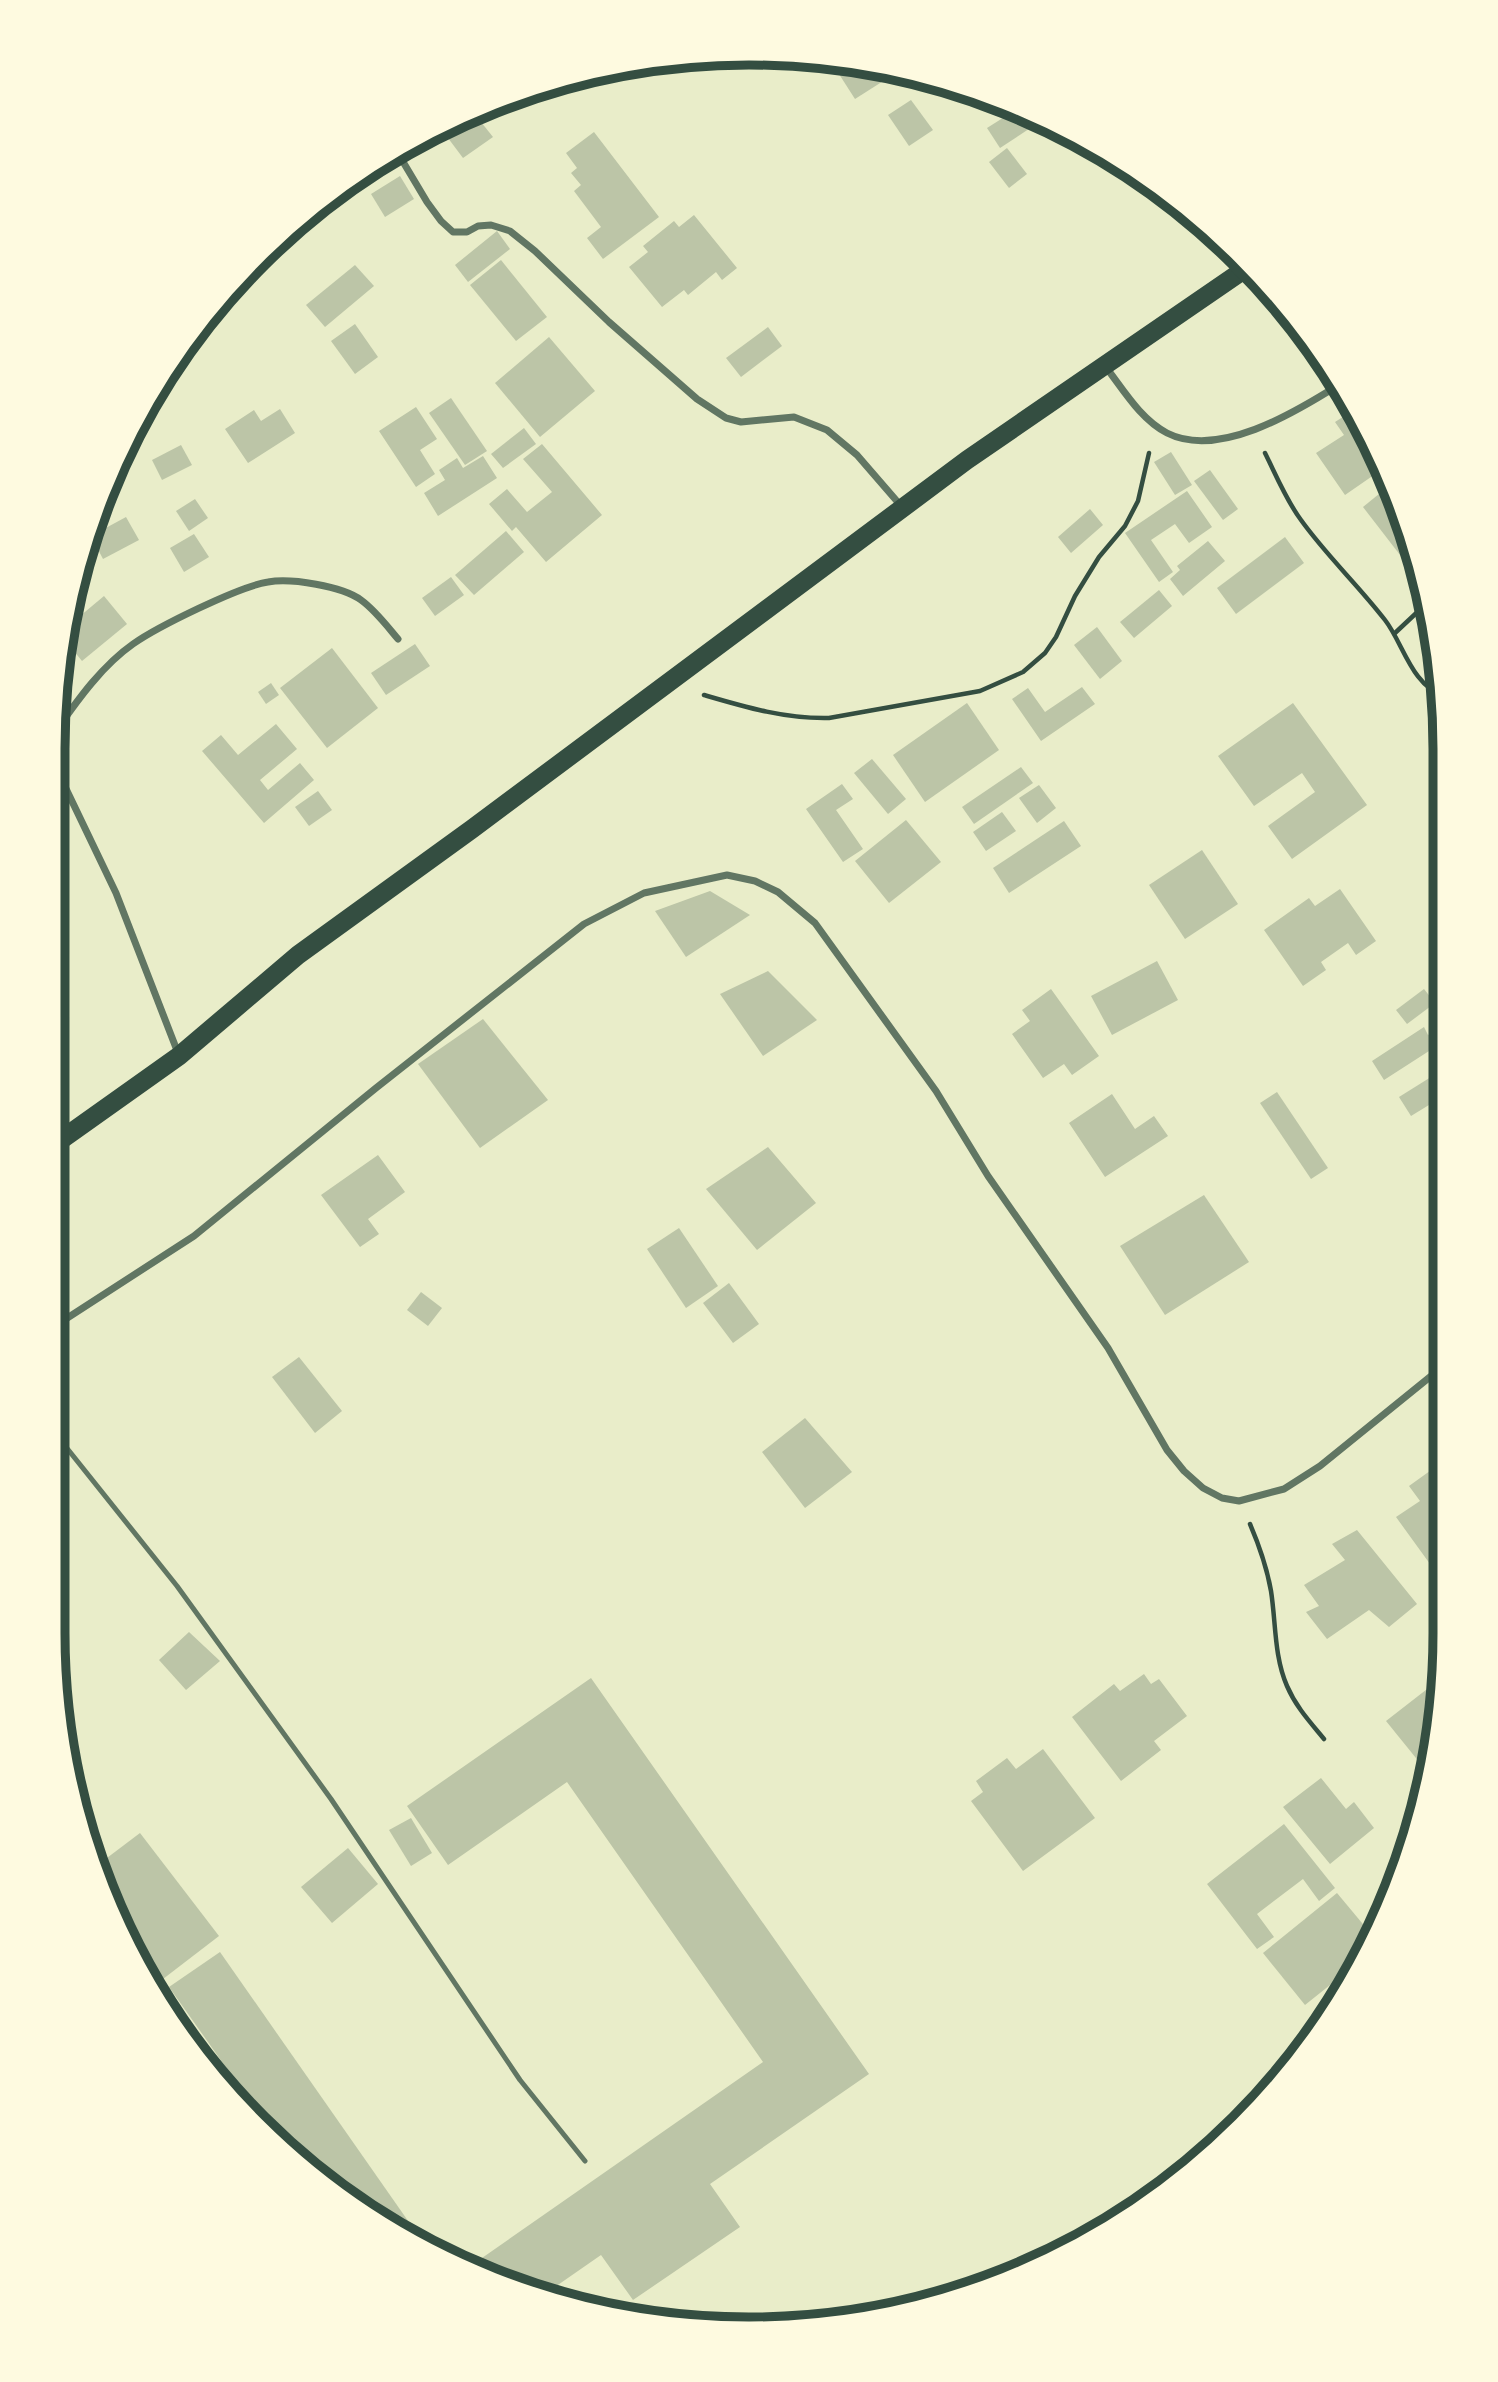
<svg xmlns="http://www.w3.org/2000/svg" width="1498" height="2382" font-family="'Open Sans',sans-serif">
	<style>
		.building { fill: #bcc5a7 }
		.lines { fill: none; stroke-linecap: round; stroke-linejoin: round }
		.path { stroke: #344e41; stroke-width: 4.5 }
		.service { stroke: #617663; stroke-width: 5 }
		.minor { stroke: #617663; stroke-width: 7 }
		.trunk { stroke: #344e41; stroke-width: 19 }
		.rim { fill: none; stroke: #344e41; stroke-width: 9 }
	</style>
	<rect width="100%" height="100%" fill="#e9edc9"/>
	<g class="building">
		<polygon points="830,60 856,64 899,71 855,99"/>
		<polygon points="911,100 933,130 909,146 888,115"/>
		<polygon points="1017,109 1044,119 1000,148 987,128"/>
		<polygon points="477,117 493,137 463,158 448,138"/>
		<polygon points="594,132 659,217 603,259 587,238 601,227 574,191 581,185 571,173 577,168 566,153"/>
		<polygon points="1007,148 1027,174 1009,188 989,162"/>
		<polygon points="379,162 384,168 342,201 336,192"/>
		<polygon points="400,176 414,199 385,217 371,194"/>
		<polygon points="694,215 737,268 722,280 716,272 688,295 684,290 662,307 629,267 648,252 643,246 674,221 679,227"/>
		<polygon points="497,231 510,249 468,282 455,265"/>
		<polygon points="501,260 547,317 516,341 470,285"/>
		<polygon points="355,265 374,286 325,327 306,305"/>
		<polygon points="355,324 378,357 355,374 331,341"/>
		<polygon points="768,327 782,346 741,377 726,358"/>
		<polygon points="549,337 595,391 540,437 495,383"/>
		<polygon points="451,398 487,451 465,465 429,413"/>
		<polygon points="416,407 437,439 420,450 435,474 416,487 379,431"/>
		<polygon points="280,409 295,433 248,463 225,429 254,410 261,421"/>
		<polygon points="1349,413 1358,425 1362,423 1373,441 1384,468 1345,495 1316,453 1344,435 1335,422"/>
		<polygon points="524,428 536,444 503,468 491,454"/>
		<polygon points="542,444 602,515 546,562 516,527 512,531 489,504 507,489 527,512 552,492 523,459"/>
		<polygon points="181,445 192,465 162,480 152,460"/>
		<polygon points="1171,452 1192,485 1175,495 1154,462"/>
		<polygon points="483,456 497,478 438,516 424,493 445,480 439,470 457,458 463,468"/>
		<polygon points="1210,470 1238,509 1223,520 1194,481"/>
		<polygon points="1390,485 1417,556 1407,564 1363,507"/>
		<polygon points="1187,491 1212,527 1189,543 1175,524 1151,540 1173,572 1159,582 1125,533"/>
		<polygon points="195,499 208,518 189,531 176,511"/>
		<polygon points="1090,509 1103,525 1071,553 1058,537"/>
		<polygon points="126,517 139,540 103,559 91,536"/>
		<polygon points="506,531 524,552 474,595 455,575"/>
		<polygon points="194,534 209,557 184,572 170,548"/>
		<polygon points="1285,537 1304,563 1236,614 1217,588"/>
		<polygon points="1208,541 1225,561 1183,596 1170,579 1180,570 1177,566"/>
		<polygon points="451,577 464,595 435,616 422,598"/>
		<polygon points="1159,590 1172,606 1134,638 1120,622"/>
		<polygon points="104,596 127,624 82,661 64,639 67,627"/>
		<polygon points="1097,627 1122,661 1100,679 1074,645"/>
		<polygon points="415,644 430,666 386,695 371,673"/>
		<polygon points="332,648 378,708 327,748 280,688"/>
		<polygon points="271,683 279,695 266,704 258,692"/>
		<polygon points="1082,687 1095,704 1041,741 1012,699 1028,688 1045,712"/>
		<polygon points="967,703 999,750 925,802 893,755"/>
		<polygon points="1293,703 1367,805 1292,859 1268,826 1315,792 1302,773 1254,806 1218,756"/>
		<polygon points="276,724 297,749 260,780 268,790 300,763 314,780 264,823 202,751 221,735 238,755"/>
		<polygon points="872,759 906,799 888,814 854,773"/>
		<polygon points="1021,767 1033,783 974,824 962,807"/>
		<polygon points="842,784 853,799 836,810 863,849 843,862 806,809"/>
		<polygon points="1039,785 1056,808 1037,823 1019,798"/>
		<polygon points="318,791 332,810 309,826 295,807"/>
		<polygon points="1002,812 1016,831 986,851 973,832"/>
		<polygon points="906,820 941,862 889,903 855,861"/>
		<polygon points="1064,821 1081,846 1009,893 993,868"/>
		<polygon points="1202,850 1238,904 1185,939 1149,885"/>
		<polygon points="1340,889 1376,941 1356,955 1348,943 1321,962 1326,970 1303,986 1264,930 1309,898 1315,906"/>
		<polygon points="710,891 750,915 686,957 655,911"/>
		<polygon points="1157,961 1178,1000 1112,1035 1091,996"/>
		<polygon points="768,971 817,1020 763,1056 720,994"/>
		<polygon points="1051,989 1099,1056 1072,1075 1064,1064 1043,1078 1012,1034 1030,1021 1022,1010"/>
		<polygon points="1424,989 1435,1003 1407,1024 1396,1010"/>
		<polygon points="483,1019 548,1100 480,1148 418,1064"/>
		<polygon points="1424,1027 1428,1035 1441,1027 1443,1042 1384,1080 1372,1061"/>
		<polygon points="1431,1077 1442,1097 1411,1116 1399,1097"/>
		<polygon points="1277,1092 1328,1168 1311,1179 1260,1103"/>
		<polygon points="1112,1094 1135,1129 1154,1116 1168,1136 1105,1177 1069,1123"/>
		<polygon points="768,1147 816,1203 757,1250 706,1189"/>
		<polygon points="378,1155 405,1192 368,1219 379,1234 360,1247 321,1195"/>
		<polygon points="1204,1195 1249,1262 1165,1315 1120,1246"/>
		<polygon points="679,1228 718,1286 686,1308 647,1249"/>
		<polygon points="729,1283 759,1324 733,1343 703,1303"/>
		<polygon points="421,1292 442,1308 428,1326 407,1310"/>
		<polygon points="299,1357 342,1411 315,1433 272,1377"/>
		<polygon points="805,1418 852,1472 805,1508 762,1452"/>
		<polygon points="1441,1463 1440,1573 1438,1575 1396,1517 1420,1501 1409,1486"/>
		<polygon points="1357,1530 1417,1604 1389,1627 1369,1610 1327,1639 1306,1612 1319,1606 1304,1585 1345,1560 1332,1544"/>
		<polygon points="189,1632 220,1661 186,1690 159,1660"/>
		<polygon points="1144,1674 1151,1684 1159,1679 1187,1716 1154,1741 1161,1750 1121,1781 1072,1717 1114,1684 1120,1691"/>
		<polygon points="591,1678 869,2074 710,2184 740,2227 633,2300 601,2255 542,2296 525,2292 469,2267 763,2062 567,1782 448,1865 407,1806"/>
		<polygon points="1440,1679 1440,1724 1432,1754 1420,1763 1386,1721"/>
		<polygon points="1043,1749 1095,1818 1023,1871 971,1801 983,1792 976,1781 1007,1758 1016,1769"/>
		<polygon points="1321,1778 1346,1809 1354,1802 1374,1828 1330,1864 1283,1807"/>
		<polygon points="411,1818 432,1853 411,1866 389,1830"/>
		<polygon points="1284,1824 1335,1888 1319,1901 1303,1879 1257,1914 1274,1937 1257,1949 1207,1884"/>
		<polygon points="140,1833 219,1936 163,1979 126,1931 95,1867"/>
		<polygon points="348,1848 378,1884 332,1923 301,1887"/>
		<polygon points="1337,1893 1372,1935 1355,1965 1305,2005 1263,1953"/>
		<polygon points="220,1952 427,2248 401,2236 325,2186 283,2148 169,1987"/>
	</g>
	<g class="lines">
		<g class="path">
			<path d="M1265,453C1276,475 1286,500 1301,520C1326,555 1358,585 1385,620C1403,643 1412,686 1443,695"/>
			<polyline points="1395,633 1427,603"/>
			<path d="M704,695C745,707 785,719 829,718L980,691L1023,672L1045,653L1056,637L1075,596L1099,557L1125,526L1138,501L1149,453"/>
			<path d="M1250,1524C1259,1545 1267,1568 1271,1591C1276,1623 1274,1656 1287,1686C1296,1707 1310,1722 1324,1739"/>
		</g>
		<polyline class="service" points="58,1437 177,1586 331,1799 520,2080 585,2161"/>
		<g class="minor">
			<polyline points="396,150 427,202 441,221 453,232 467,232 478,226 491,225 510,231 535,251 609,322 697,399 726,418 741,422 794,417 827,430 857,455 902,507"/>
			<path d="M1105,366C1123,389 1140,419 1167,433C1218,459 1294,413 1337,386"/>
			<path d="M58,728C79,698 103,665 133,644C157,627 240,586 268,582C291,578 342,586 361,600C375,610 387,626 398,639"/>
			<polyline points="58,772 116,893 178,1053"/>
			<polyline points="58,1324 194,1236 376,1088 584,924 644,893 727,875 755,881 778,892 815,923 936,1091 988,1176 1108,1348 1167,1450 1184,1471 1203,1488 1222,1498 1239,1501 1284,1489 1320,1466 1441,1368"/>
		</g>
		<polyline class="trunk" points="58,1142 179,1056 298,955 472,829 967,460 1248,267"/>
	</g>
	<path d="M0 0H1498V2382H0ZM749 65H749A684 684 0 0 1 1433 749V1633A684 684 0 0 1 749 2317H749A684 684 0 0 1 65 1633V749A684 684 0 0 1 749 65Z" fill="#fefae0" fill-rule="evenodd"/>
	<path class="rim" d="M749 65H749A684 684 0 0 1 1433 749V1633A684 684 0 0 1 749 2317H749A684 684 0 0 1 65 1633V749A684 684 0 0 1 749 65Z"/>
</svg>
